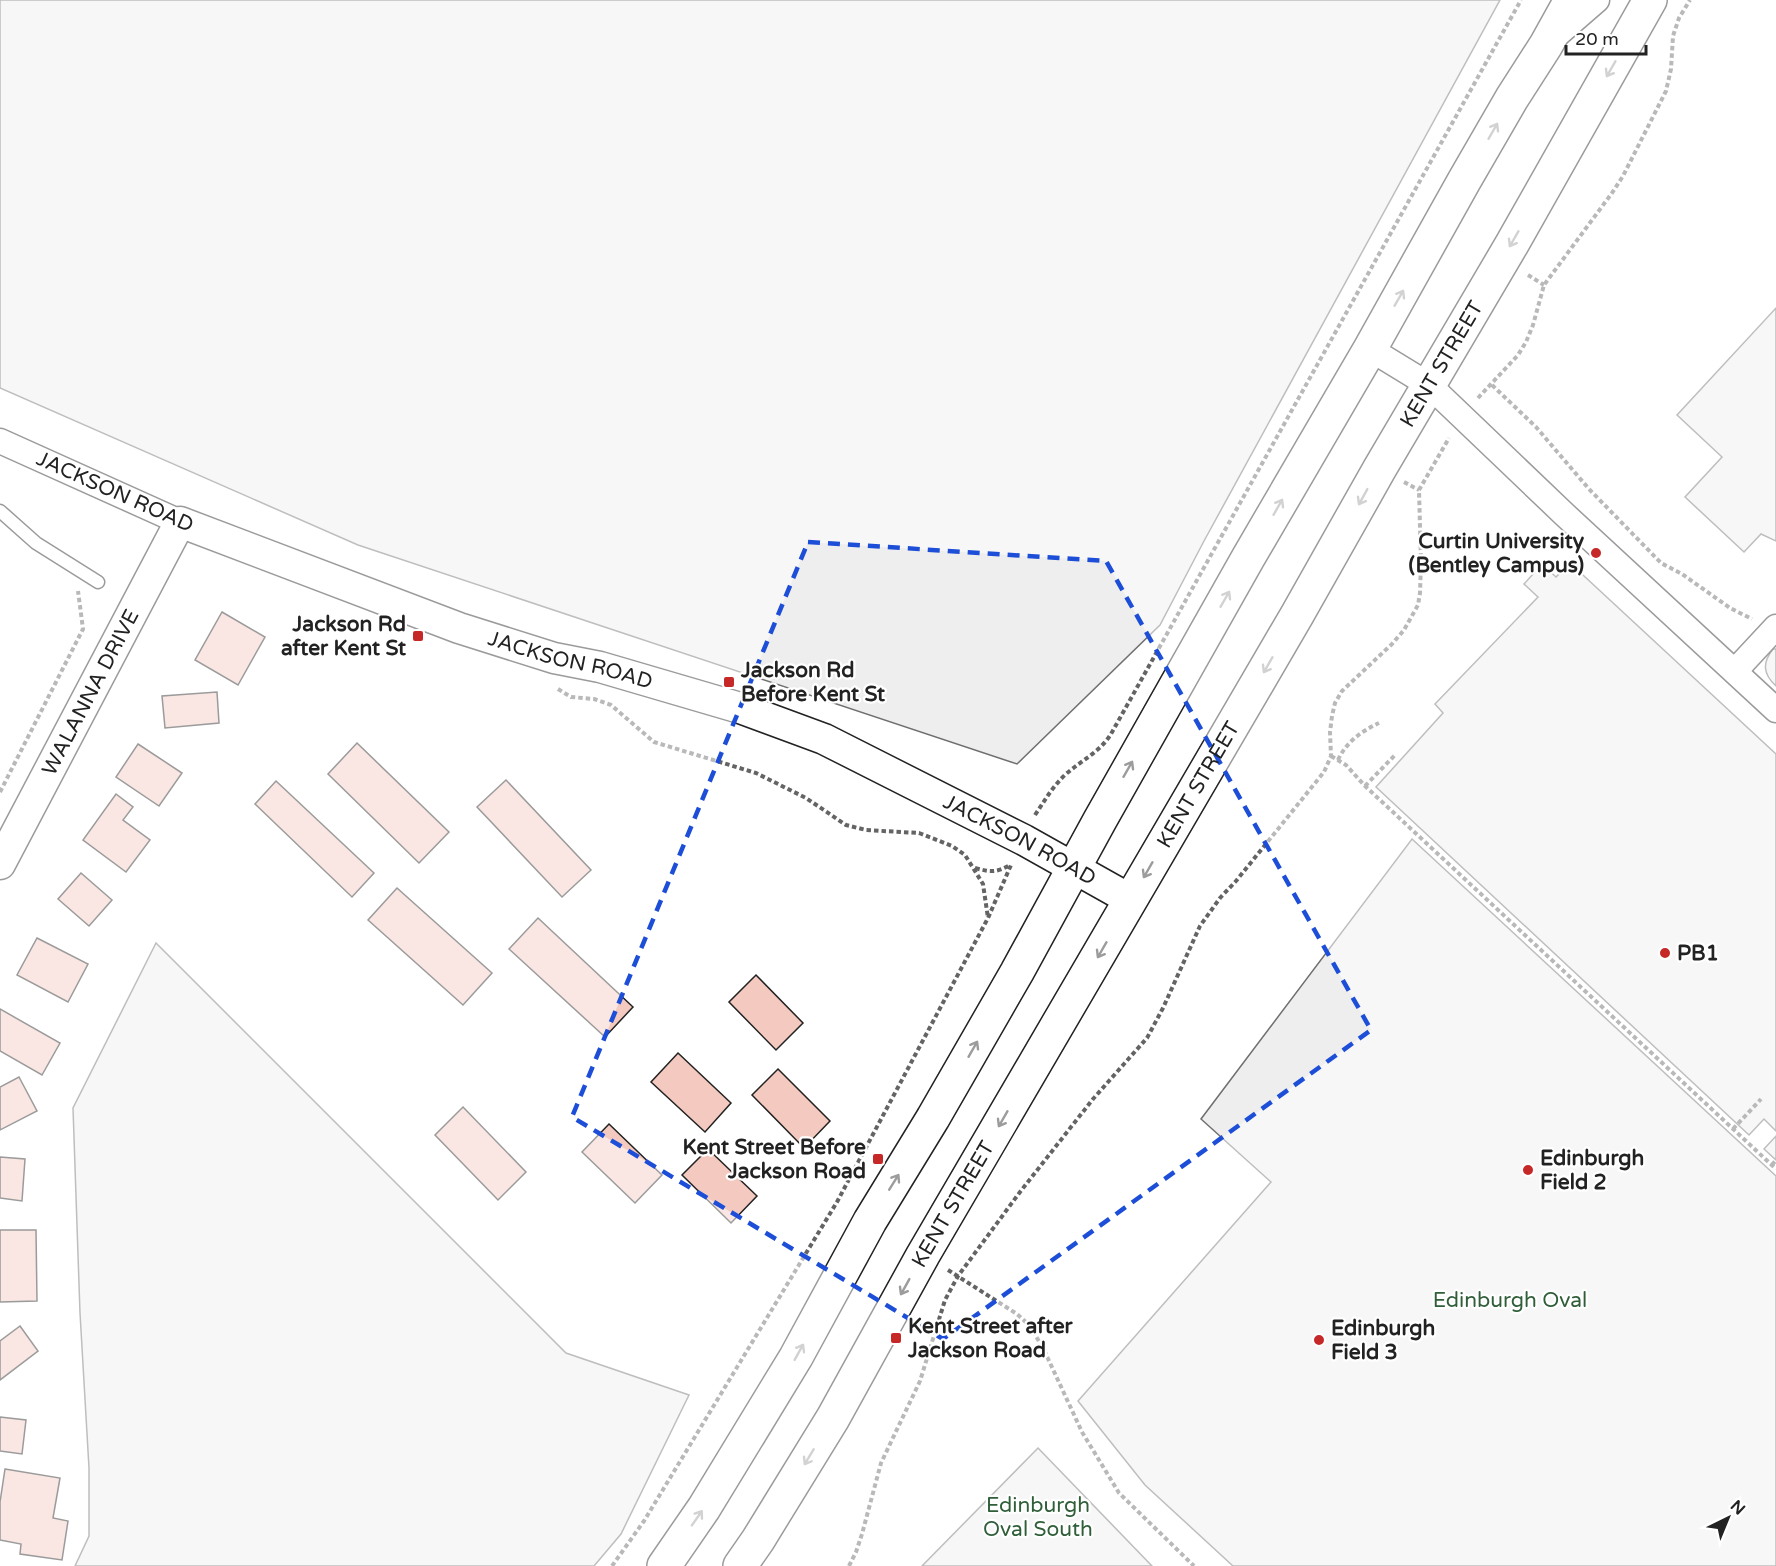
<svg xmlns="http://www.w3.org/2000/svg" width="1776" height="1566" font-family="'Varela Round',sans-serif">
	<style>
		.green { fill: #eee; stroke: #6f6f6f; stroke-width: 1.5 }
		.parking { fill: #ededed; stroke: #6f6f6f; stroke-width: 1.5 }
		.building { fill: #f3c9c0; stroke: #222; stroke-width: 1.5 }
		.lines { fill: none; stroke-linecap: round; stroke-linejoin: round }
		.service-casing { stroke: #222; stroke-width: 15 }
		.minor-casing { stroke: #222; stroke-width: 27 }
		.tertiary-casing { stroke: #222; stroke-width: 33 }
		.primary-casing { stroke: #222; stroke-width: 36 }
		.path { stroke: #646464; stroke-width: 4; stroke-dasharray: 4.5 3; stroke-linecap: butt }
		.service { stroke: #fff; stroke-width: 12 }
		.minor { stroke: #fff; stroke-width: 24 }
		.tertiary { stroke: #fff; stroke-width: 30 }
		.primary { stroke: #fff; stroke-width: 33 }
		.oneway { stroke: #9c9c9c }
		.marked { fill: none; stroke: #1d4ed8; stroke-width: 4.5; stroke-dasharray: 12 8; stroke-linejoin: round }
		.poi-dot { fill: #c62828; stroke: #fff; stroke-width: 2 }
		.labels { text-anchor: middle; dominant-baseline: central; stroke-width: 4.5; stroke-linejoin: round; paint-order: stroke }
		.street-label { font-size: 21px; fill: #222; stroke: #fff }
		.poi-label { font-size: 21px; font-weight: bold; fill: #222; stroke: #fff; text-anchor: start }
		.park-label { font-size: 21px; fill: #2f5e38; stroke: #fff }
	</style>
	<rect width="100%" height="100%" fill="#fff"/>
	<g class="green">
		<polygon points="0,0 1500,0 1204,541 1160,625 1017,764 358,545 0,388"/>
		<path d="M1773,649H1776V686C1763,674 1762,663 1773,649Z"/>
		<polygon points="1412,839 1776,1176 1776,1566 1233,1566 1145,1485 1078,1401 1271,1182 1201,1119"/>
		<polygon points="156,943 566,1353 689,1395 621,1534 594,1566 75,1566 89,1536 89,1468 80,1313 73,1108"/>
		<polygon points="1038,1448 1152,1566 922,1566"/>
	</g>
	<g class="parking">
		<polygon points="1776,308 1776,541 1761,534 1744,552 1685,497 1722,457 1677,415"/>
		<polygon points="1570,563 1776,754 1776,1131 1764,1119 1749,1135 1376,787 1443,713 1435,704 1538,597 1524,584 1542,564 1556,577"/>
		<polygon points="1776,1136 1776,1160 1764,1149"/>
	</g>
	<g class="building">
		<polygon points="222,612 265,637 238,685 195,660"/>
		<polygon points="217,692 219,723 165,728 162,696"/>
		<polygon points="357,743 449,832 419,863 328,774"/>
		<polygon points="138,744 182,773 159,806 116,777"/>
		<polygon points="506,780 591,870 562,897 477,807"/>
		<polygon points="276,781 374,873 352,897 255,804"/>
		<polygon points="116,794 133,807 123,820 150,840 126,872 83,840"/>
		<polygon points="81,873 112,900 89,926 58,899"/>
		<polygon points="397,888 492,973 463,1005 368,920"/>
		<polygon points="538,918 633,1007 605,1037 509,949"/>
		<polygon points="37,938 88,964 68,1002 17,975"/>
		<polygon points="756,975 803,1023 776,1050 729,1002"/>
		<polygon points="0,1009 60,1043 42,1075 0,1051"/>
		<polygon points="678,1053 731,1103 705,1132 651,1082"/>
		<polygon points="778,1069 830,1121 804,1148 752,1095"/>
		<polygon points="19,1077 37,1111 0,1130 0,1087"/>
		<polygon points="463,1107 526,1172 498,1200 435,1135"/>
		<polygon points="609,1124 662,1175 635,1203 582,1152"/>
		<polygon points="708,1149 757,1196 731,1223 682,1175"/>
		<polygon points="0,1157 25,1159 22,1201 0,1198"/>
		<polygon points="0,1230 36,1230 37,1301 0,1302"/>
		<polygon points="20,1326 38,1351 0,1380 0,1341"/>
		<polygon points="0,1417 26,1420 22,1454 0,1451"/>
		<polygon points="5,1469 60,1478 53,1518 68,1521 62,1560 20,1554 21,1544 0,1540 0,1502"/>
	</g>
	<g class="lines">
		<g class="service-casing">
			<polyline id="service" points="0,511 36,543 98,582"/>
		</g>
		<g class="minor-casing">
			<g id="minor">
				<polyline points="1559,33 1597,0"/>
				<polyline points="1370,349 1429,385 1564,514 1776,710"/>
				<polyline points="0,441 180,522"/>
				<polyline points="1735,671 1776,627"/>
			</g>
		</g>
		<g class="tertiary-casing">
			<g id="tertiary">
				<path id="s1" d="M0,864L180,522L459,628L554,658L600,667L740,708L824,739L1024,840L1131,900"/>
			</g>
		</g>
		<g class="primary-casing">
			<g id="primary">
				<polyline points="664,1566 704,1508 796,1357 870,1221 933,1118 1017,972 1100,820 1248,558 1370,349 1464,181 1512,98 1546,45 1571,0"/>
				<path id="s2" d="M740,1566L758,1540L833,1418L923,1255L1297,615L1380,468L1512,244L1650,0"/>
			</g>
		</g>
		<g class="path">
			<polyline points="1528,275 1544,285"/>
			<polyline points="1492,385 1536,427 1589,489 1661,563 1682,574 1730,608 1752,619"/>
			<polyline points="1478,398 1518,355 1526,342 1533,325 1544,285 1612,193 1623,176 1666,91 1671,69 1673,36 1679,18 1690,0"/>
			<polyline points="1404,482 1419,490"/>
			<polyline points="558,689 571,697 594,699 611,705 654,742 756,773 806,798 846,825 866,830 919,833 952,846 965,855 983,884 988,918"/>
			<polyline points="1331,756 1346,765 1365,786 1776,1169"/>
			<path d="M1338,760C1346,742 1362,731 1379,723"/>
			<polyline points="1365,786 1395,755"/>
			<polyline points="0,792 83,629 78,591"/>
			<path d="M1035,815C1045,800 1053,786 1066,774C1082,760 1100,752 1111,734L1521,0"/>
			<path d="M975,868C990,872 996,873 1010,865"/>
			<polyline points="1733,1129 1761,1099"/>
			<polyline points="1772,1165 1776,1160"/>
			<polyline points="948,1270 1017,1314 1030,1326 1044,1350 1082,1432 1119,1493 1194,1566"/>
			<polyline points="612,1566 644,1521 837,1202 988,918 1011,865"/>
			<polyline points="849,1566 856,1552 862,1534 881,1463 920,1381 945,1300 958,1276 1020,1192 1093,1099 1147,1038 1163,1008 1200,926 1220,898 1236,881 1324,772 1331,756 1330,732 1332,716 1335,703 1342,691 1392,644 1404,630 1418,605 1420,593 1421,563 1419,490 1449,438"/>
		</g>
		<use href="#service" class="service"/>
		<use href="#minor" class="minor"/>
		<use href="#tertiary" class="tertiary"/>
		<use href="#primary" class="primary"/>
	</g>
	<defs><path id="oneway-shaft" d="M-6 0H5M1.5-3L5.5 0L1.5 3" fill="none" stroke-width="1.6" stroke-linecap="round" stroke-linejoin="round" transform="scale(1.5)"/></defs>
	<g class="oneway">
		<use href="#oneway-shaft" transform="translate(1611 69) rotate(120)"/>
		<use href="#oneway-shaft" transform="translate(1493 131) rotate(-60)"/>
		<use href="#oneway-shaft" transform="translate(1514 239) rotate(120)"/>
		<use href="#oneway-shaft" transform="translate(1399 298) rotate(-60)"/>
		<use href="#oneway-shaft" transform="translate(1363 497) rotate(119)"/>
		<use href="#oneway-shaft" transform="translate(1278 507) rotate(-60)"/>
		<use href="#oneway-shaft" transform="translate(1225 599) rotate(-60)"/>
		<use href="#oneway-shaft" transform="translate(1268 665) rotate(120)"/>
		<use href="#oneway-shaft" transform="translate(1128 769) rotate(-60)"/>
		<use href="#oneway-shaft" transform="translate(1148 870) rotate(120)"/>
		<use href="#oneway-shaft" transform="translate(1102 950) rotate(120)"/>
		<use href="#oneway-shaft" transform="translate(973 1049) rotate(-60)"/>
		<use href="#oneway-shaft" transform="translate(1003 1119) rotate(120)"/>
		<use href="#oneway-shaft" transform="translate(894 1182) rotate(-58)"/>
		<use href="#oneway-shaft" transform="translate(905 1287) rotate(119)"/>
		<use href="#oneway-shaft" transform="translate(799 1352) rotate(-61)"/>
		<use href="#oneway-shaft" transform="translate(809 1457) rotate(121)"/>
		<use href="#oneway-shaft" transform="translate(697 1518) rotate(-55)"/>
	</g>
	<path d="M0 0H1776V1566H0ZM808,542L1106,561L1371,1030L943,1339L572,1117Z" fill="#fff" fill-opacity=".55" fill-rule="evenodd"/>
	<path class="marked" d="M808,542L1106,561L1371,1030L943,1339L572,1117Z"/>
	<g class="poi-dot">
		<circle cx="1596" cy="553" r="6"/>
		<rect x="412" y="630" width="12" height="12" rx="3"/>
		<rect x="723" y="676" width="12" height="12" rx="3"/>
		<circle cx="1665" cy="953" r="6"/>
		<rect x="872" y="1153" width="12" height="12" rx="3"/>
		<circle cx="1528" cy="1170" r="6"/>
		<rect x="890" y="1332" width="12" height="12" rx="3"/>
		<circle cx="1319" cy="1340" r="6"/>
	</g>
	<g class="labels">
		<g class="street-label">
			<text stroke="none"><textPath href="#s2" startOffset="1392">KENT STREET</textPath></text>
			<text transform="translate(115 492) rotate(24)">JACKSON ROAD</text>
			<text stroke="none"><textPath href="#s1" startOffset="801">JACKSON ROAD</textPath></text>
			<text stroke="none"><textPath href="#s1" startOffset="194">WALANNA DRIVE</textPath></text>
			<text stroke="none"><textPath href="#s2" startOffset="906">KENT STREET</textPath></text>
			<text stroke="none"><textPath href="#s1" startOffset="1287">JACKSON ROAD</textPath></text>
			<text stroke="none"><textPath href="#s2" startOffset="420">KENT STREET</textPath></text>
		</g>
		<g class="poi-label">
			<text x="1584" y="541" text-anchor="end">Curtin University<tspan x="1584" dy="24">(Bentley Campus)</tspan></text>
			<text x="406" y="624" text-anchor="end">Jackson Rd<tspan x="406" dy="24">after Kent St</tspan></text>
			<text x="741" y="670">Jackson Rd<tspan x="741" dy="24">Before Kent St</tspan></text>
			<text x="1677" y="953">PB1</text>
			<text x="866" y="1147" text-anchor="end">Kent Street Before<tspan x="866" dy="24">Jackson Road</tspan></text>
			<text x="1540" y="1158">Edinburgh<tspan x="1540" dy="24">Field 2</tspan></text>
			<text x="908" y="1326">Kent Street after<tspan x="908" dy="24">Jackson Road</tspan></text>
			<text x="1331" y="1328">Edinburgh<tspan x="1331" dy="24">Field 3</tspan></text>
		</g>
		<g class="park-label">
			<text x="1510" y="1300">Edinburgh Oval</text>
			<text x="1038" y="1505">Edinburgh<tspan x="1038" dy="24">Oval South</tspan></text>
		</g>
	</g>
	<g transform="translate(1728 1518) rotate(43)" stroke="#ffffff" stroke-width="4.5" paint-order="stroke">
	<path d="M0-4.5L10 22L0 15L-10 22Z" fill="#222222"/>
	<text y="-9" font-size="16" font-weight="bold" text-anchor="middle" fill="#222222">N</text>
	</g>
	<path d="M1566 45v9h80v-9" fill="none" stroke="#222222" stroke-width="3"/>
	<text x="1575" y="45" font-size="18" fill="#222222" stroke="#ffffff" stroke-width="4.5" paint-order="stroke">20 m</text>
</svg>
